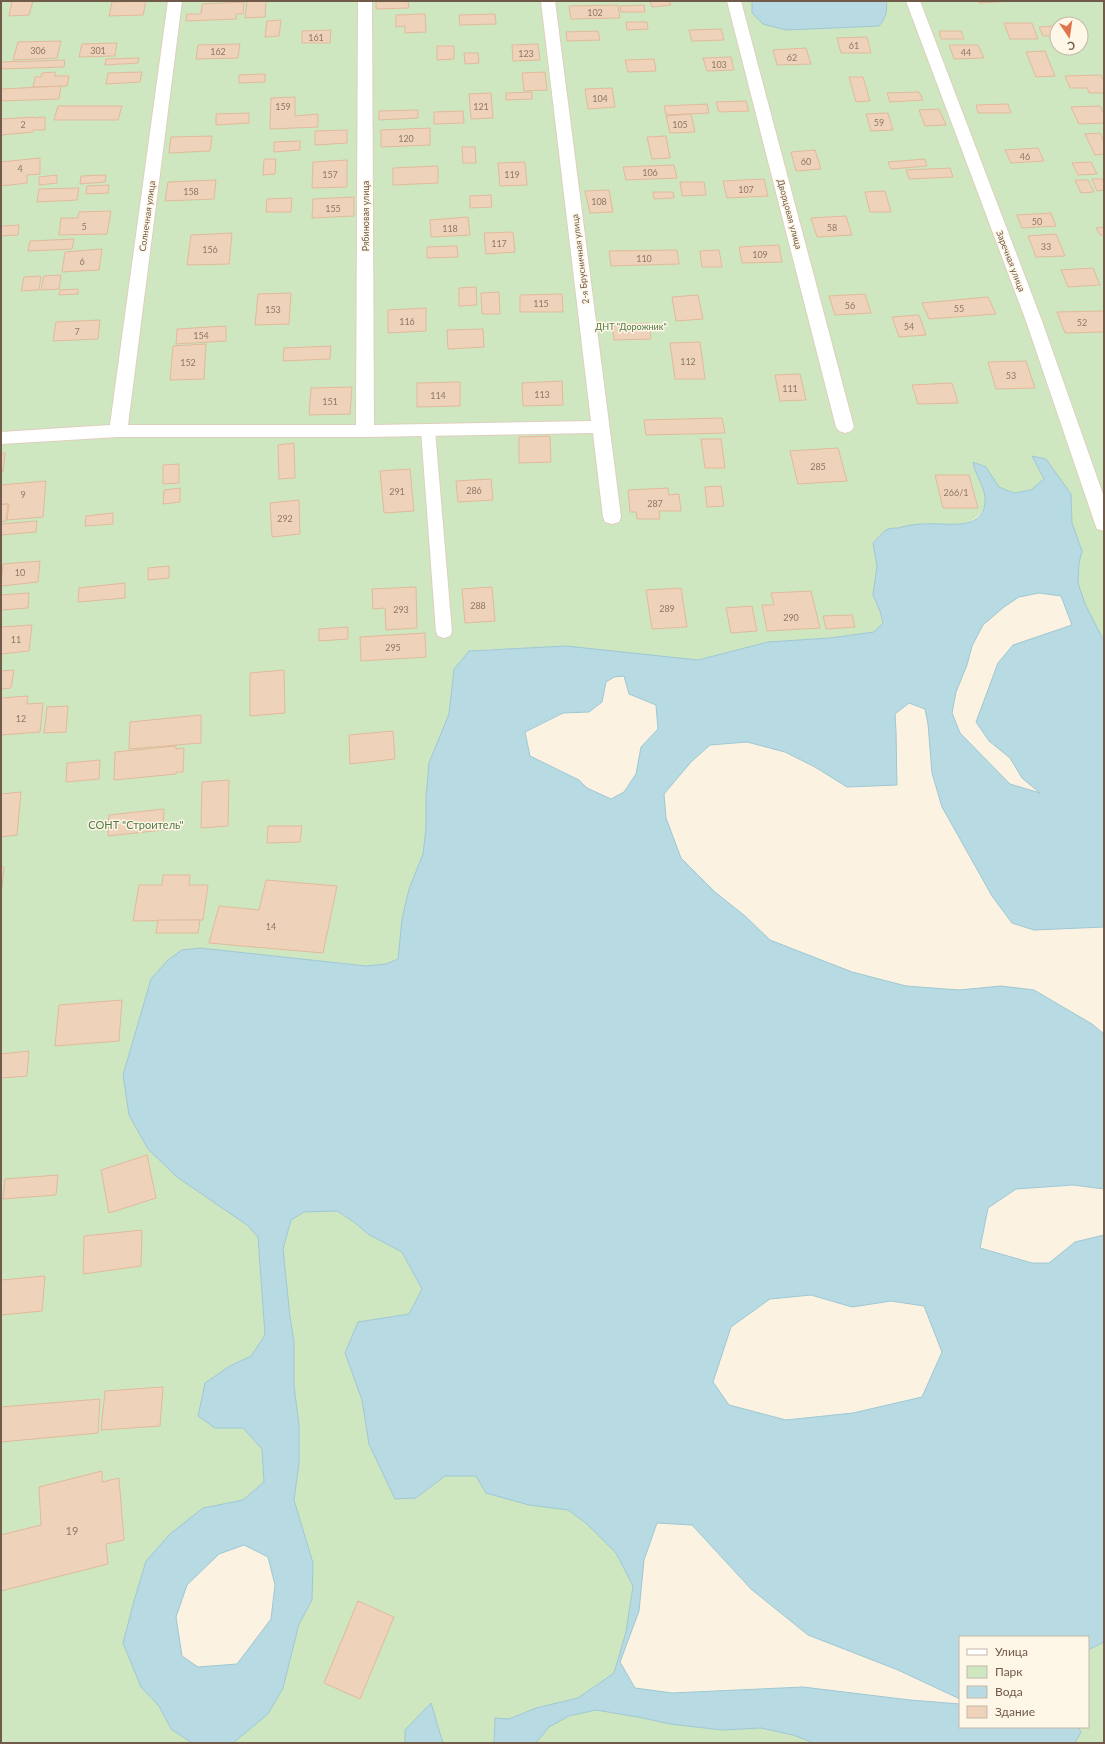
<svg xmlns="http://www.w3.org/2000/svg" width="1105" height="1744" font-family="Lato,sans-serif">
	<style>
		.green { fill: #cee7c1; fill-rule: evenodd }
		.water { fill: #b7dae3; stroke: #9ec8d4; fill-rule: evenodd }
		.building { fill: #efd2ba; stroke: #e1ba9b }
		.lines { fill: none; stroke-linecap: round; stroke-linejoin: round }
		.lane-casing { stroke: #decfbd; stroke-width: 2 }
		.street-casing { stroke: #decfbd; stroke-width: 2 }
		.lane { fill: #fff; fill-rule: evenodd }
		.street { fill: #fff; fill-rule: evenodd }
		.labels { text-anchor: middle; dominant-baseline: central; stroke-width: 3; stroke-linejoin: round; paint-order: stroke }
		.number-label { font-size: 9px; fill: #907865 }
		.far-street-label { font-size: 9px; fill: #705a49; stroke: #fef6e7 }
		.far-park-label { font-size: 9px; fill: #527b45; stroke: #fef6e7 }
		.park-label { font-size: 11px; fill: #527b45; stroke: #fef6e7 }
		.near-number-label { font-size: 11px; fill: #907865 }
	</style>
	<rect width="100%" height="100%" fill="#fbf2e1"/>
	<g class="green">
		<path d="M1,1H1104V641L1085,604L1078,583L1079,563L1082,551L1072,523L1071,494L1046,459L1032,456L1044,480L1031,490L1015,493L999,487L986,467L974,462C974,476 987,488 985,503C982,522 960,526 944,525C937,525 929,522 922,524C907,527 888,537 873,543L877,566L873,595L880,611L883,623L874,632L830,638L768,642L698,660L626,654L520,649H493L469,651L454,669L449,714L442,734L426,797V828L423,854L409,889L402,919L398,959L386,964L366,966L200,948L182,950L151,979L123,1075L177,1177L247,1225L258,1237L265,1335L251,1356L230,1366L215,1428H243L262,1449L264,1482L243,1500L203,1508L141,1687L159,1706L171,1729L192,1743H1ZM1057,24H1081V48H1057Z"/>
		<polygon points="336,1211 354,1222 368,1234 402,1252 422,1289 409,1314 358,1322 345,1353 362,1400 369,1444 416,1498 445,1476 476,1476 529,1505 568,1510 587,1524 616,1553 633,1586 626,1632 614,1673 578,1698 536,1708 509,1719 495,1718 494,1743 443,1743 437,1721 405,1730 405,1743 233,1743 268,1714 283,1688 299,1624 312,1600 301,1524 294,1500 299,1463 299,1425 294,1386 294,1342 290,1317 283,1249 291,1220 304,1212"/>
		<polygon points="1104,1642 1104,1743 1075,1743 1081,1732 1078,1727 1088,1727 1088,1650"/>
		<path d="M596,1710L638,1717L670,1724L722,1730L761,1728L793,1735L814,1743H536C544,1720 576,1714 596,1710Z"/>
	</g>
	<g class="water">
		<path d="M752,1H886C888,11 885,19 879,26L786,30L763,24L752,13Z"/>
		<path d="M1032,456L1046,459L1071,494L1072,523L1082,551L1079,563L1078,583L1085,604L1104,641V927L1034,930L1012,923L992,896L942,807L932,773L928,724L925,709L909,703L895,714C897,738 896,761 897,785L847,787L815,767L785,752L747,742L710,745L691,762L664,794L666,818L681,858L715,892L745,916L770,940L852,972L906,986L959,990L1001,986L1034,990L1092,1024L1104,1034V1189L1073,1185L1016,1189L988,1208L980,1248L1032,1263H1049L1075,1242L1104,1235V1642L1088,1650V1637H960V1699L898,1670L808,1635L751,1589L692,1525L657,1523L644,1560L639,1611L620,1662L635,1688L672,1693L803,1687L910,1700L960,1704V1727H1078L1081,1732L1075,1743H814L793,1735L761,1728L722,1730L670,1724L638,1717L596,1710L569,1716L549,1727L536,1743H494L495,1718L509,1719L536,1708L578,1698L614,1673L626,1632L633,1586L616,1553L587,1524L568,1510L529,1505L486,1493L476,1476H445L416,1498L395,1499L369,1444L362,1400L345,1353L358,1322L409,1314L422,1289L402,1252L368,1234L354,1222L337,1211L304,1212L291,1220L283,1249L290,1317L294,1342V1386L299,1425V1463L294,1500L313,1563L312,1600L299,1624L283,1688L268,1714L233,1743H192L171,1729L159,1706L141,1687L123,1643L134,1601L146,1561L170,1534L203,1508L243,1500L264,1482L262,1449L243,1428H215L198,1416L205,1383L230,1366L251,1356L265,1335L258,1237L247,1225L177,1177L148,1149L129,1115L123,1075L151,979L168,960L182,950L200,948L366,966L386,964L398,959L402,919L409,889L423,854L426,828V797L429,763L449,714L454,669L469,651L566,646L698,660L768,642L830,638L874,632L883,623L880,611L873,595L877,566L873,543C877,539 882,533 886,530C889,528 895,528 898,528C906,526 914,524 923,524C943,522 982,533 985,503C987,489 975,476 973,462L986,467L999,487L1014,493L1031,490L1044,479ZM1039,593L1061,596L1072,625L1013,645L998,663L976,722L989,741L1010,758L1022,778L1040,793L1010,784L960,733L952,713L956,692L967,665L972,646L983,625L1004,607L1019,597ZM624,676L629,694L656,705L658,729L641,747L636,774L624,792L611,799L587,788L579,780L530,756L525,732L563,713L589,712L602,702L606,682L614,677ZM811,1295L852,1307L891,1301L924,1306L942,1352L922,1397L853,1413L786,1420L729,1405L713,1382L731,1327L770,1299ZM244,1545L268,1557L275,1585L271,1619L237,1664L198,1667L182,1656L176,1617L187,1585L219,1554Z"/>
		<polygon points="431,1703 443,1743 405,1743 405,1730"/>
	</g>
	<g class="building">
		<polygon points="12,1 33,1 29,15 9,16"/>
		<polygon points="146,1 143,15 109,16 112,2"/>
		<polygon points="247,1 266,1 265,17 245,18"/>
		<polygon points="376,1 408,1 409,8 376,9"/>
		<polygon points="650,1 669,1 671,5 652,7"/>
		<polygon points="978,1 1013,1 979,3"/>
		<polygon points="244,2 243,14 236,14 236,19 186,21 187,14 201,14 202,4"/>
		<polygon points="618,5 620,18 571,19 569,6"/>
		<polygon points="644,5 645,12 621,12 620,6"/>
		<polygon points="425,14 426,32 405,33 405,26 396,27 396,15"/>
		<polygon points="495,14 496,24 460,25 459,15"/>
		<polygon points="281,20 279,36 265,37 267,21"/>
		<polygon points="626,22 647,22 648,29 627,30"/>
		<polygon points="1004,23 1032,23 1038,39 1010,39"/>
		<polygon points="1057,26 1057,36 1043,36 1039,27"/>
		<polygon points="721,29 724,40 692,41 689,30"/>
		<polygon points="331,30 330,43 302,43 302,31"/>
		<polygon points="598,31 600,40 567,41 566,32"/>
		<polygon points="939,31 961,31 964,39 941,39"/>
		<polygon points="867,37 871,53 841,53 837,38"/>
		<polygon points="61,41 57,58 13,60 18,42"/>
		<polygon points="117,43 115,56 79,57 82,44"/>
		<polygon points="240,44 238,58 196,59 198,45"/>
		<polygon points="538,44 540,60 513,61 512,45"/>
		<polygon points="949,45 978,45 984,58 954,59"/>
		<polygon points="437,46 454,46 454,59 437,60"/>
		<polygon points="806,48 811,64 777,65 773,50"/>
		<polygon points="1045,51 1055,76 1036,77 1026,52"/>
		<polygon points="464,53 478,53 479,63 465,64"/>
		<polygon points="731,57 734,70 707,71 703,58"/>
		<polygon points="139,58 138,63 105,65 106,59"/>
		<polygon points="654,59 656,71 628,72 625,60"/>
		<polygon points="65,60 64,67 1,69 1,62"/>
		<polygon points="55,72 55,76 69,76 67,86 33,87 35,77 41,77 42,73"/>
		<polygon points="142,72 140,82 106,84 108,73"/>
		<polygon points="545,72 547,90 524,91 522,73"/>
		<polygon points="265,74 265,82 239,83 239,75"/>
		<polygon points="1101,75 1104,81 1104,93 1089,93 1087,88 1070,88 1065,76"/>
		<polygon points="849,77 863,77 870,101 856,102"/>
		<polygon points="61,86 59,99 1,101 1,89"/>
		<polygon points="612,88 615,107 588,109 585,89"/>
		<polygon points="532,92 532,99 506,100 506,93"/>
		<polygon points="919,92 923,100 890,102 887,93"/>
		<polygon points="491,93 493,118 471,119 469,94"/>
		<polygon points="295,97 295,116 318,114 318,127 270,129 271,98"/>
		<polygon points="746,101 749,111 719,112 716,102"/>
		<polygon points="707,104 709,113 666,115 664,106"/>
		<polygon points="1008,104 1011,113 978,113 976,105"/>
		<polygon points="58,106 122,106 118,120 54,120"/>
		<polygon points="1100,106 1104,114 1104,123 1079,124 1071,107"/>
		<polygon points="939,109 946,125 925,126 919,110"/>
		<polygon points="418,110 418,118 379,120 379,111"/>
		<polygon points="463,111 464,123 434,124 434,112"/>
		<polygon points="249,113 249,123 216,125 216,114"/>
		<polygon points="888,113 893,130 871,131 866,114"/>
		<polygon points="691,114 695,132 670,133 666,116"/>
		<polygon points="34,117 34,118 45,117 45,130 33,130 33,132 1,135 1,119"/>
		<polygon points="430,128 430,145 381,147 381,130"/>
		<polygon points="347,130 347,143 315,145 315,131"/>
		<polygon points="1100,133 1104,142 1104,154 1095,155 1085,134"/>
		<polygon points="212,136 210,151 169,153 171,137"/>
		<polygon points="666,136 670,158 652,159 647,137"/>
		<polygon points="300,141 300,150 274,152 274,142"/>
		<polygon points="462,147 475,147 476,163 463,163"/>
		<polygon points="1038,148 1044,161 1011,163 1005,150"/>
		<polygon points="815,150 821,169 796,171 791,152"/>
		<polygon points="40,158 40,174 27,175 27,183 1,186 1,162"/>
		<polygon points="264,159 276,159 275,174 263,175"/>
		<polygon points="925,159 927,166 891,169 888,162"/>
		<polygon points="347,160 347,187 312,188 313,162"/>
		<polygon points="525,162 527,185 500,186 498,163"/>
		<polygon points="1091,162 1097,174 1078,175 1072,163"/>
		<polygon points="674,165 677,178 626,180 623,167"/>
		<polygon points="438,166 438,183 393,185 393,168"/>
		<polygon points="950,168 953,177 909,179 906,170"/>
		<polygon points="57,175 57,183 39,185 39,177"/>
		<polygon points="106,175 105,182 80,184 81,176"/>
		<polygon points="764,179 768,196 727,198 723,181"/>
		<polygon points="1092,179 1103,179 1104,190 1097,191"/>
		<polygon points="216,180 214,199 165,201 168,182"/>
		<polygon points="1075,180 1088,180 1094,192 1081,193"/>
		<polygon points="680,182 704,182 706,195 682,196"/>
		<polygon points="109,185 108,193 86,194 87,186"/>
		<polygon points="79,188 77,200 37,202 39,189"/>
		<polygon points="609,190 613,212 590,213 585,191"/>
		<polygon points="885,191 891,212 870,212 865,192"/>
		<polygon points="653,192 673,192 674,198 654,199"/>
		<polygon points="491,195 492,207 470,208 470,196"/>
		<polygon points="354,197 354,216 312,218 313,199"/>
		<polygon points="292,198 291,212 266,212 267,199"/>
		<polygon points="111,211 107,234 59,235 61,218 78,218 79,212"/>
		<polygon points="1051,213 1056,226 1022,228 1017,215"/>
		<polygon points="846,216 852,235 817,237 811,218"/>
		<polygon points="468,217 470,235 431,237 430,220"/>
		<polygon points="19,225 18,235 1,236 1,226"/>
		<polygon points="1104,227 1104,235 1100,235 1096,228"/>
		<polygon points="513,232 515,252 486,254 484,233"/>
		<polygon points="232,233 229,264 187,265 191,235"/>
		<polygon points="1056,234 1065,256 1036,257 1028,236"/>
		<polygon points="74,239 72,249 28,251 30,241"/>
		<polygon points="779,245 782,262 742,263 739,247"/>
		<polygon points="457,246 458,257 427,258 427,247"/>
		<polygon points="102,249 99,270 62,272 65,252"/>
		<polygon points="677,250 679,264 611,266 609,251"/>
		<polygon points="719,250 722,267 702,267 700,251"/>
		<polygon points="1093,268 1100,285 1068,287 1061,270"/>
		<polygon points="61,275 59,289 41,290 44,276"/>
		<polygon points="41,276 39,290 21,291 24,277"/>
		<polygon points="476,287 477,305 459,306 459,288"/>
		<polygon points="78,289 78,294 59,295 60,290"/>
		<polygon points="499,292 500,314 482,314 481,293"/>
		<polygon points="291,293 289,324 255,325 258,294"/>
		<polygon points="562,294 563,312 520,312 520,295"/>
		<polygon points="865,294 871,313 835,315 829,296"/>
		<polygon points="698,295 703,319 676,321 672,297"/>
		<polygon points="988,297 996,314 929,319 922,303"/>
		<polygon points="426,308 426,331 388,333 388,310"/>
		<polygon points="1104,311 1104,332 1065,333 1057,312"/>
		<polygon points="919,315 926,335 899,337 892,317"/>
		<polygon points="100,320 98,339 53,341 56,322"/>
		<polygon points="649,323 651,339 614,340 612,325"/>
		<polygon points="226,326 226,341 176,344 177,329"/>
		<polygon points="483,329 484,347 448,349 447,330"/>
		<polygon points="700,342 705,379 675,379 670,343"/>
		<polygon points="206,344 204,379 170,380 173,346"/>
		<polygon points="331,346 330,359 283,361 284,348"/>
		<polygon points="1026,361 1035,388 996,389 988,362"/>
		<polygon points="800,374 806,400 780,401 775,375"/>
		<polygon points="562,381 563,405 523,406 522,383"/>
		<polygon points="460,382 460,406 417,407 417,383"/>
		<polygon points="952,383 958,403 918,404 912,385"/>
		<polygon points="352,387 350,414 309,415 311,388"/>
		<polygon points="722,418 725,433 646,435 644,420"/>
		<polygon points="550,436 551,462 519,463 519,437"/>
		<polygon points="701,439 721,439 725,468 705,468"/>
		<polygon points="294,443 295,478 279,479 278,445"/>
		<polygon points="838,448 847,481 798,484 790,451"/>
		<polygon points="1,453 5,453 3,472 1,472"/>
		<polygon points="179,464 179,483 163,484 163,465"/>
		<polygon points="410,469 414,511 384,513 380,471"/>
		<polygon points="935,475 969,475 978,508 943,508"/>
		<polygon points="491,479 493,500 458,502 456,481"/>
		<polygon points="46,481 43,517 7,520 9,504 1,504 1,485"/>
		<polygon points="721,486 724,506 707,507 705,487"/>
		<polygon points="180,488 180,502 163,504 164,490"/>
		<polygon points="668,488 669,495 679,494 681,511 659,511 660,519 637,519 636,512 630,512 628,490"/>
		<polygon points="299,500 300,534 272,537 270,503"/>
		<polygon points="8,504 6,521 1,522 1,505"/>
		<polygon points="113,513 113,524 85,526 86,516"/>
		<polygon points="37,521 36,532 1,535 1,524"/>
		<polygon points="40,561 38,582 1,586 3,564"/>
		<polygon points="169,566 169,578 148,580 148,568"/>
		<polygon points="125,583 125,598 78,602 79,588"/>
		<polygon points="416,587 417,628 386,630 385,608 373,609 372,589"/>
		<polygon points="492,587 495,621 465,623 462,589"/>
		<polygon points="681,588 687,627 652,629 646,590"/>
		<polygon points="811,591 820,628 767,631 762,605 774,605 771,593"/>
		<polygon points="29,593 28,608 1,610 1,595"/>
		<polygon points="752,606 757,631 731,633 726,608"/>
		<polygon points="852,615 855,627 826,629 823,616"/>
		<polygon points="32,625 29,651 1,654 1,627"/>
		<polygon points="348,627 348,639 319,641 319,629"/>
		<polygon points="425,633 426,657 361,661 360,637"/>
		<polygon points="14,670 11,688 1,689 1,671"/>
		<polygon points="284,670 285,713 250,716 250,673"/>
		<polygon points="28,696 27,704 43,703 40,732 1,735 1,698"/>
		<polygon points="68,706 66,732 44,733 47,707"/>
		<polygon points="201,715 201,743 129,749 130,722"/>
		<polygon points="393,731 395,759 350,764 349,735"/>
		<polygon points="176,746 176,749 184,748 183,772 176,772 176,774 114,780 115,752"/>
		<polygon points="100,760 99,779 66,782 67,763"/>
		<polygon points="229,780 228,826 201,828 202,782"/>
		<polygon points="21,792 17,835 1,837 1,794"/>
		<polygon points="164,809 163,830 108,836 109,815"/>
		<polygon points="268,826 302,826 300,842 267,843"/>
		<polygon points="1,867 4,867 1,897"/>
		<polygon points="163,875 190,875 189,885 208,885 203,920 133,921 139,885 162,885"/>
		<polygon points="266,880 337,886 323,953 209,943 219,906 259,910"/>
		<polygon points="158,920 200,920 198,933 156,933"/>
		<polygon points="122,1000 119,1041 55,1046 59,1005"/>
		<polygon points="29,1051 27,1076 1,1078 1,1054"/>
		<polygon points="147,1155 156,1198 109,1213 101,1170"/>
		<polygon points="58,1175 56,1195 3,1199 5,1179"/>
		<polygon points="142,1230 141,1266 83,1274 84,1236"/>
		<polygon points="45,1276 42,1311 1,1315 1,1280"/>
		<polygon points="163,1387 160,1426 101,1430 105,1391"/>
		<polygon points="100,1399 98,1433 1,1442 1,1407"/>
		<polygon points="102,1471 102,1482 119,1478 124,1540 106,1544 108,1564 1,1591 1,1535 41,1525 39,1487"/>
		<polygon points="358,1601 394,1617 360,1699 324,1683"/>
	</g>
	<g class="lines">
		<g class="lane-casing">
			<polygon id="lane" points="428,425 433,427 435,430 452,632 450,636 444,638 438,636 436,632 421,430 423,427"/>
		</g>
		<g class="street-casing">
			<g id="street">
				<polygon points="168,1 182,1 128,425 356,425 358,1 372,1 374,425 591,421 541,1 555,1 621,517 619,522 612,524 605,522 603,517 593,433 365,437 118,437 1,444 1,432 110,425"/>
				<polygon points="727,1 741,1 854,427 851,431 845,433 839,431 836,427"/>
				<polygon points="906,1 920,1 1042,321 1104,497 1104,531 1097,529 1095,524 1026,321"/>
			</g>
		</g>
		<use href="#lane" class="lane"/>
		<use href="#street" class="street"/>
	</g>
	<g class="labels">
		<g class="number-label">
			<text x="595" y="12">102</text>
			<text x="316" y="37">161</text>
			<text x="854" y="45">61</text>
			<text x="38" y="50">306</text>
			<text x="98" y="50">301</text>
			<text x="218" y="51">162</text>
			<text x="966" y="52">44</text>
			<text x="526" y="53">123</text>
			<text x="792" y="57">62</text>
			<text x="719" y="64">103</text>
			<text x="600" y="98">104</text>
			<text x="283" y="106">159</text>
			<text x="481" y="106">121</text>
			<text x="879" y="122">59</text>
			<text x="23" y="124">2</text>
			<text x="680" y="124">105</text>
			<text x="406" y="138">120</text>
			<text x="1025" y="156">46</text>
			<text x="806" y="161">60</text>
			<text x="20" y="168">4</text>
			<text x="650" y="172">106</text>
			<text x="330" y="174">157</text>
			<text x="512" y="174">119</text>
			<text x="746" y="189">107</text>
			<text x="191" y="191">158</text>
			<text x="599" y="201">108</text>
			<text x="333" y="208">155</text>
			<text x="1037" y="221">50</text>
			<text x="84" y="226">5</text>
			<text x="832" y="227">58</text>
			<text x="450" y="228">118</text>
			<text x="499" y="243">117</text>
			<text x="1046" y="246">33</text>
			<text x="210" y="249">156</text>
			<text x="760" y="254">109</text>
			<text x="644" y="258">110</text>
			<text x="82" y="261">6</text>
			<text x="541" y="303">115</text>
			<text x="850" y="305">56</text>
			<text x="959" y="308">55</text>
			<text x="273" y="309">153</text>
			<text x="407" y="321">116</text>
			<text x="1082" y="322">52</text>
			<text x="909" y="326">54</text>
			<text x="77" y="331">7</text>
			<text x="201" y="335">154</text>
			<text x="688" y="361">112</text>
			<text x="188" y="362">152</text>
			<text x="1011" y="375">53</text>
			<text x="790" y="388">111</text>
			<text x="542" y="394">113</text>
			<text x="438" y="395">114</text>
			<text x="330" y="401">151</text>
			<text x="818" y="466">285</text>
			<text x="474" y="490">286</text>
			<text x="397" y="491">291</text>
			<text x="956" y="492">266/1</text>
			<text x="23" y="494">9</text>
			<text x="655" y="503">287</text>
			<text x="285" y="518">292</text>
			<text x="20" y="572">10</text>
			<text x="478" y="605">288</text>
			<text x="667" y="608">289</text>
			<text x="401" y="609">293</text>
			<text x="791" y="617">290</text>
			<text x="16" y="639">11</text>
			<text x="393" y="647">295</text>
			<text x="21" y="718">12</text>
			<text x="271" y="926">14</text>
		</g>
		<g class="far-street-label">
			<text transform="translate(790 214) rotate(75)">Дворцовая улица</text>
			<text transform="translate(147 216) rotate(-82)">Солнечная улица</text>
			<text transform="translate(365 216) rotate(-90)">Рябиновая улица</text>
			<text transform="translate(580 259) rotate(-97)">2-я Брусничная улица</text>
			<text transform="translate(1011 261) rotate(69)">Заречная улица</text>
		</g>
		<g class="far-park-label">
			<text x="631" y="326">ДНТ "Дорожник"</text>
		</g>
		<g class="park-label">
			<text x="136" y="824">СОНТ "Строитель"</text>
		</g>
		<g class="near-number-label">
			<text x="72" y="1530">19</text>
		</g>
	</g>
	<rect width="1105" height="1744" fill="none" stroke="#705a49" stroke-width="4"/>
	<rect x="959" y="1636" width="130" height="92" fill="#fef6e7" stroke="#c5b8a8"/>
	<rect x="967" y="1649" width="20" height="6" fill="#ffffff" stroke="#c5b8a8"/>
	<text x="995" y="1656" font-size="12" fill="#705a49">Улица</text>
	<rect x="967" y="1666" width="20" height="12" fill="#cee7c1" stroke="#c5b8a8"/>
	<text x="995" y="1676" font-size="12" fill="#705a49">Парк</text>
	<rect x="967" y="1686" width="20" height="12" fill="#b7dae3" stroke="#c5b8a8"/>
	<text x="995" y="1696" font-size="12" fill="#705a49">Вода</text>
	<rect x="967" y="1706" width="20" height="12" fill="#efd2ba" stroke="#c5b8a8"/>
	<text x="995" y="1716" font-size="12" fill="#705a49">Здание</text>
	<g transform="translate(1069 36) rotate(167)"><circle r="19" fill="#fef6e7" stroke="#c5b8a8"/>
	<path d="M0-3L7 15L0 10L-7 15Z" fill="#e0754b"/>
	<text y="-6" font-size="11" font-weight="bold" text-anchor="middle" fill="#705a49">С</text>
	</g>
</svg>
